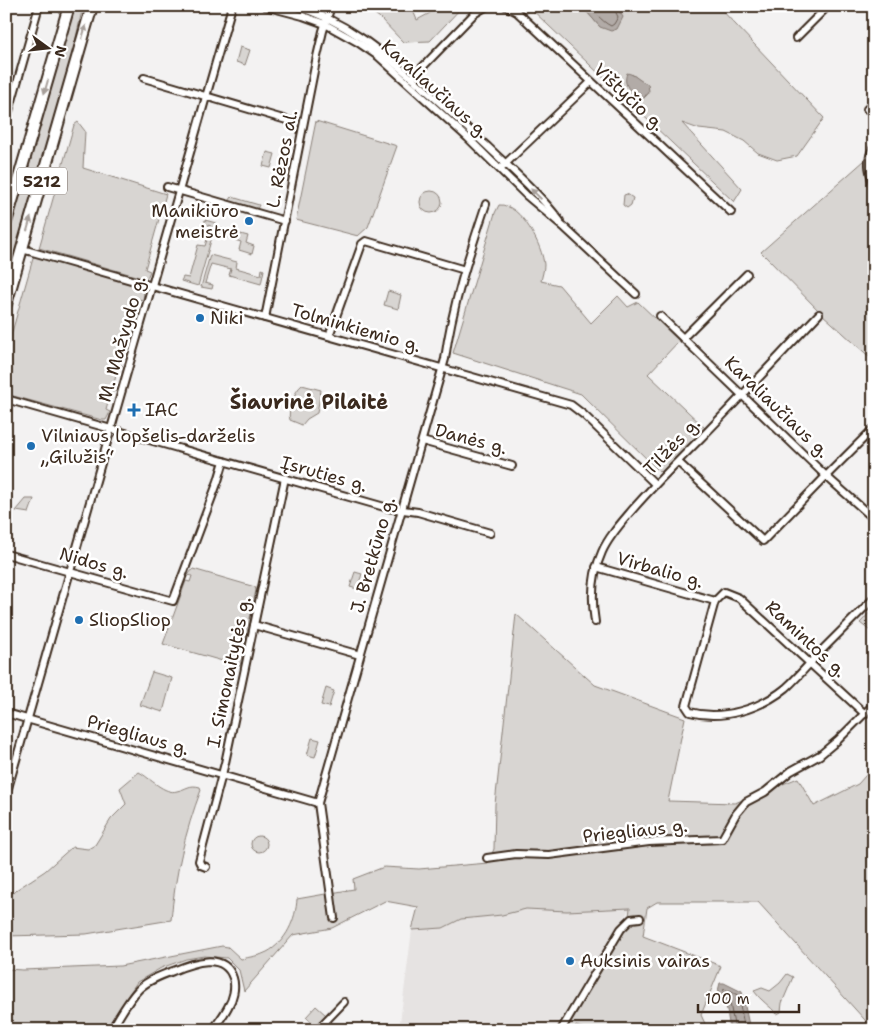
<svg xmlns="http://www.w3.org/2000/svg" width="880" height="1036" font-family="'Shantell Sans',sans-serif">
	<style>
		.built { fill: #e6e3e2 }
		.green { fill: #d8d5d2; stroke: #8a8078; fill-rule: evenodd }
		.water { fill: #b2aba7; stroke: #827770 }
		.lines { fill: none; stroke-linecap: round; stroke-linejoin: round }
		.shore { stroke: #6b5e55; stroke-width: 1 }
		.minor-casing { stroke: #3b2a1e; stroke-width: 10 }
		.primary-casing { stroke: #3b2a1e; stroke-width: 14 }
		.minor { stroke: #fff; stroke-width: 6 }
		.primary { stroke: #fff; stroke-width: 10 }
		.oneway { fill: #a79f9a }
		.poi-dot { fill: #1f6fb2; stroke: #fff; stroke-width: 2 }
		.labels { text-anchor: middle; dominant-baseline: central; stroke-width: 5; stroke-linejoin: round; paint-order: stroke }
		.shield { fill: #fff; stroke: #766a62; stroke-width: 1 }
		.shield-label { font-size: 16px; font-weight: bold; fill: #3b2a1e }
		.street-label { font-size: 18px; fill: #3b2a1e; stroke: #fff }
		.poi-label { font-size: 18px; fill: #3b2a1e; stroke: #fff; text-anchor: start }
		.quarter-label { font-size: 20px; font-weight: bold; fill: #3b2a1e; stroke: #fff }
	</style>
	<rect width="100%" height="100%" fill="#f3f2f2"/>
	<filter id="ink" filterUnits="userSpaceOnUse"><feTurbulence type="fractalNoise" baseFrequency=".02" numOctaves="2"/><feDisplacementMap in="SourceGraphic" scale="10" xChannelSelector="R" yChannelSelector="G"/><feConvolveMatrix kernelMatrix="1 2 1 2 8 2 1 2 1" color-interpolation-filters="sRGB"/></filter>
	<g filter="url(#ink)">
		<polygon class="built" points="630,908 564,1014 557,1030 399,1030 412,930 443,928 461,919 502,915 526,909 567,911"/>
		<g class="green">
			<polygon points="74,6 83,6 71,60 6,288 6,240"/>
			<polygon points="363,6 411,6 417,20 443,6 463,6 430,41 403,42 379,17"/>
			<path d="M528,6H564L587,12L600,27L621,12L616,6H718L824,118L797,156L777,160L758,153L744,141L726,132L699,129L682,123L742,189L734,202ZM632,74L643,83L648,94L642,100Z"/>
			<polygon points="240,47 250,50 245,65 236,62"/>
			<polygon points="316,121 397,146 368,227 358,236 296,220"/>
			<polygon points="78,122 85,131 83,168 166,194 145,269 150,271 147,278 139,277 39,248 74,125"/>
			<polygon points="267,152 275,154 271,168 263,166"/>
			<polygon points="865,160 867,173 874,196 874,361 822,314 761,252"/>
			<circle cx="431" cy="202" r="11"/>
			<polygon points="627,194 633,198 631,205 627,208 623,205 624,195"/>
			<polygon points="232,197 259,205 257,209 229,201"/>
			<path d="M499,205C521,203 543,247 544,265C544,270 542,276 541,281L559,285L591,323L618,296L628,307L638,302L679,341L648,374L705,428L661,473L581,394L453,353L495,213Z"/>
			<polygon points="205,220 216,223 198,286 181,281 183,277 189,278 198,245 205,246 211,226 204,224"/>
			<polygon points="218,228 248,236 246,243 254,246 252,254 239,250 241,242 216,234"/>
			<path d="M34,255L141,286C144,291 144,294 143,300L138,299L133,315L137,316V318L136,320H132L126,339L131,341V343L129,345L125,344L119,363L124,367L123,368H118L113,387L117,391L111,392L106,410L110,412L106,420H102L6,394V353Z"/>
			<polygon points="210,255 237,262 236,268 261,275 262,269 264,270 261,284 229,275 231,269 211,264 205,283 213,285 212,289 201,287"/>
			<polygon points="388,291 401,295 398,309 384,305"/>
			<path d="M302,385L321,390L317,413L307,419L302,425L290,420C287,411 294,391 302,385Z"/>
			<polygon points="26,499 34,499 29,513 16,511"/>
			<polygon points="193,569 255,587 256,590 240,666 163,644 186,581 190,582 192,576 188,575"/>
			<polygon points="355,572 362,574 357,589 350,587"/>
			<polygon points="874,608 874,634 860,623"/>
			<path d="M516,614L595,685L685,718L668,801L735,803L798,778L814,806L858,784L874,766V1030L758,902H657L647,908L643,936L721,966L701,1015L708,1030H588L576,1026L574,1030H562L628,925L630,908L567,911L526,909L502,915L461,919L443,928L412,930L418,907L385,901L332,928L293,935L244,991L239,970L227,958L204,956L186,959L161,968L137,982L105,1030H6V969L23,970L120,966L222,946L228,947L241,959C249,957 260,956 267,952C286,942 296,919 297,899L354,889L353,879L384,867L419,869L488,863L494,849L495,804Z"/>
			<polygon points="152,672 172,678 163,712 140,705"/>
			<polygon points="326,688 334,691 329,707 321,705"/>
			<polygon points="312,738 320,740 315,757 307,755"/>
			<path d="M139,772C150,778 165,795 177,791C187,789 189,784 200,787L201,790C185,832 175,875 171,920L86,934L6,936V900L16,890L45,871L72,847L88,849L95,845L111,819L126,804L120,788Z"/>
			<circle cx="259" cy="844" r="8"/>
			<path d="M787,974L793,977L782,1003L781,1012L777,1014C770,1006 760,1000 754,991L762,988L770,991L780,983Z"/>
			<polygon points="316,1006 326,1015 316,1026 306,1017"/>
		</g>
		<g class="water">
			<polygon points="564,6 616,6 623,17 617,29 611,31 600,27 587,12"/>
			<path d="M627,73C635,74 640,82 648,84L649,91L642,100C632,92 622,87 627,73Z"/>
			<polygon points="720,983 724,983 742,992 750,1030 730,1030 726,1004 717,995"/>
		</g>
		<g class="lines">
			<g class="shore">
				<path d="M583,6C596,10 600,21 611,26L614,24L618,17L613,6"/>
				<polyline points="735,1030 730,1003 723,993 724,989 738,995 745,1030"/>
			</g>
			<g class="minor-casing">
				<g id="minor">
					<polyline points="265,6 303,16 325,24 359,43 378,56 468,138 527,196 565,228 636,294"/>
					<path d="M295,6C345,20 382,52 420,85C443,105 465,126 488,147C512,170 539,193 560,221"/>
					<polyline points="506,6 517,12 731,212"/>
					<polyline points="796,38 828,6"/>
					<polyline points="144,78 290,121"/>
					<polyline points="412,78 474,14 487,6"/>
					<polyline points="867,109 874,103"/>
					<polyline points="6,122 39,6"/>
					<path d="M874,147C865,160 870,173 874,187"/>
					<polyline points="503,166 591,82"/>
					<polyline points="167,187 285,221"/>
					<polyline points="22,249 571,405 584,415 655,484"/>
					<polyline points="660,316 826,476 874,519"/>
					<polyline points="265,318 316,61 323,31 331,6"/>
					<polyline points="329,336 362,244 366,241 465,270"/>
					<polyline points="683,338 747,274"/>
					<polyline points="6,399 388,508 418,512 490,533"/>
					<polyline points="422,441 512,466"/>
					<polyline points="678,462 763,541 826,476 874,428"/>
					<polyline points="6,554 173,601 218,481 224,461"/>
					<polyline points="596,567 715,601"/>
					<path d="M595,622C591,598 592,574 602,552C609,536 622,522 633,509C655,484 678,461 701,438C741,397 780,355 819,314"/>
					<polyline points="254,625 360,655"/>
					<polyline points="6,713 318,803"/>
					<path d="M865,714L739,598L724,592L715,601L686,706L690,712C722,721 760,709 786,688C798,677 809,664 820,652C838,634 856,616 874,598"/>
					<polyline points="6,795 232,6"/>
					<polyline points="487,858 516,854 549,855 649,842 722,839 736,814 746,802 765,792 791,771 820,755 838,740 874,704"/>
					<polyline points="206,867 201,865 199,861 225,763 285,478"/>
					<path d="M334,918L318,803L445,359C452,306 469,255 486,204"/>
					<path d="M111,1030C120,1016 128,1000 139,989C148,980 162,975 173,971C192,963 224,951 233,978C236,987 233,999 228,1007C224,1015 218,1022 213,1030"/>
					<polyline points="317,1030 344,1002"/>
					<polyline points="561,1030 621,929 631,919 640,918"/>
				</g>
			</g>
			<g class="primary-casing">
				<g id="primary">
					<polyline points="6,222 69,6"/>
					<polyline points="6,304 92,6"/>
				</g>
			</g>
			<use href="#minor" class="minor"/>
			<use href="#primary" class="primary"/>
		</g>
		<defs><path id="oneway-solid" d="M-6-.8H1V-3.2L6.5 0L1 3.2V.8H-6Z" transform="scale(1.25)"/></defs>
		<g class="oneway">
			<use href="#oneway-solid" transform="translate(84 32) rotate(-74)"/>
			<use href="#oneway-solid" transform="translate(46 87) rotate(106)"/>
			<use href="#oneway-solid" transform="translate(536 194) rotate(-136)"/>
			<use href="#oneway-solid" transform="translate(29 224) rotate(-74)"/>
		</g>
	</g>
	<g class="poi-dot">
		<circle cx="249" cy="221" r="5"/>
		<circle cx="200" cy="318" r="5"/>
		<path d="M131.5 402.5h5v5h5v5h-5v5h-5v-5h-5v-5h5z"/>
		<circle cx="31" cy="446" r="5"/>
		<circle cx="79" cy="620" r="5"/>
		<circle cx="570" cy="961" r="5"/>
	</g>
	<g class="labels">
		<rect class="shield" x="17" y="167.5" width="50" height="27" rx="4"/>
		<g class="shield-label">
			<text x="42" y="181">5212</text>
		</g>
		<g class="street-label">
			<text transform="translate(435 89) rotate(42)">Karaliaučiaus g.</text>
			<text transform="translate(629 97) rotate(43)">Vištyčio g.</text>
			<text transform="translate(282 159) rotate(-79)">L. Rėzos al.</text>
			<text transform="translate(356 328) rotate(16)">Tolminkiemio g.</text>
			<text transform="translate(122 339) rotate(-74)">M. Mažvydo g.</text>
			<text transform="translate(777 407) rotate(44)">Karaliaučiaus g.</text>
			<text transform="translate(471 439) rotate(15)">Danės g.</text>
			<text transform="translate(672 446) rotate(-46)">Tilžės g.</text>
			<text transform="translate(324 474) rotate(16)">Įsruties g.</text>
			<text transform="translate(373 555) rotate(-74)">J. Bretkūno g.</text>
			<text transform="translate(94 563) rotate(16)">Nidos g.</text>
			<text transform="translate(660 570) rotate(16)">Virbalio g.</text>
			<text transform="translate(806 639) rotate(43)">Ramintos g.</text>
			<text transform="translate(229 672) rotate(-78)">I. Simonaitytės g.</text>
			<text transform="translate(138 735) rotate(16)">Priegliaus g.</text>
			<text transform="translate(635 831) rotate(-6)">Priegliaus g.</text>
		</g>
		<g class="poi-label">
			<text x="239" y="211" text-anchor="end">Manikiūro<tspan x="239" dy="21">meistrė</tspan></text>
			<text x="210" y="318">Niki</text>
			<text x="145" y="410">IAC</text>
			<text x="41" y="436">Vilniaus lopšelis-darželis<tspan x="41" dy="21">„Gilužis“</tspan></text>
			<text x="89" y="620">SliopSliop</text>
			<text x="580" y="961">Auksinis vairas</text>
		</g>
		<g class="quarter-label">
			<text x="309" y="402">Šiaurinė Pilaitė</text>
		</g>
	</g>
	<rect width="880" height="1036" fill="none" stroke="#fff" stroke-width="25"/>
	<rect x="12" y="12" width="855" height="1011" fill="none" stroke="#3b2a1e" stroke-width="2" filter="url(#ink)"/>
	<g transform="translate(48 48) rotate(105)" stroke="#ffffff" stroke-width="4" paint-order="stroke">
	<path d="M0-4L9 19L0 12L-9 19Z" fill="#3b2a1e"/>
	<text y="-8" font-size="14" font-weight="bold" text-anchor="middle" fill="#3b2a1e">N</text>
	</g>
	<path d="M698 1004v8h101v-8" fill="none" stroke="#3b2a1e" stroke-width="2.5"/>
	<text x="705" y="1004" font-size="15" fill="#3b2a1e" stroke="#ffffff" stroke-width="4" paint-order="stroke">100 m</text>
</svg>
